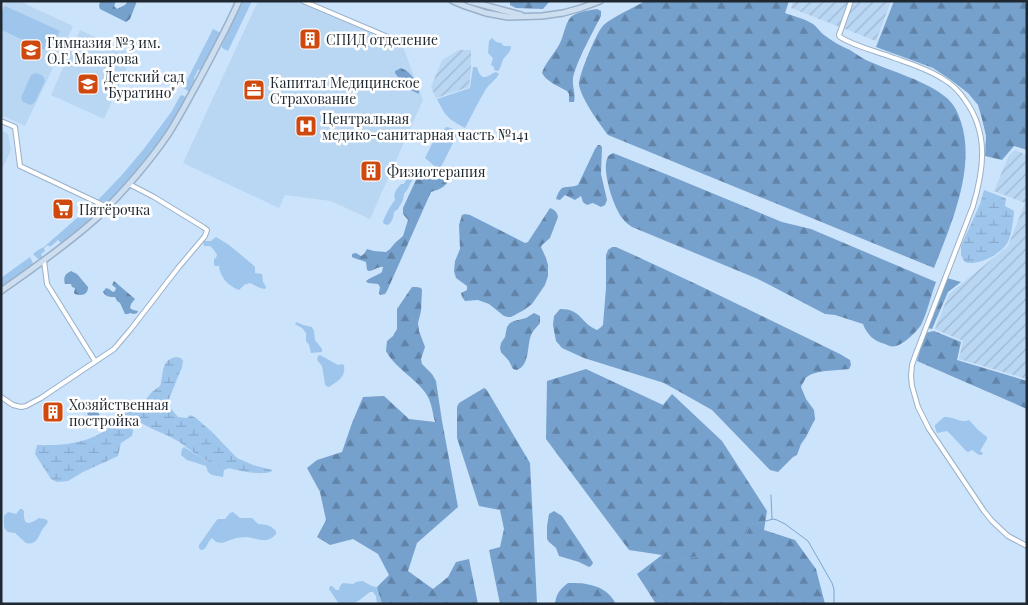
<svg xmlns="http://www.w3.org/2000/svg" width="1028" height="605" font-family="'Playfair Display',serif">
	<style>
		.built { fill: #b9d6f3 }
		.industrial { fill: url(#industrial-furrows) }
		.grass { fill: #9ec5ec }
		.forest { fill: url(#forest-firs) }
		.wetland { fill: url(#wetland-marsh) }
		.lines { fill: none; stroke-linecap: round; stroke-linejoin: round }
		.stream { stroke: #79a5d0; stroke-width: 1 }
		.street-casing { stroke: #9ab0c8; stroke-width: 6 }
		.secondary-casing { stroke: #9ab0c8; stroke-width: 8 }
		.street { stroke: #fff; stroke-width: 4 }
		.secondary { stroke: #ccdeef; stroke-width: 5 }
		.labels { text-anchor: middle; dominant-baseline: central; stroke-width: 5; stroke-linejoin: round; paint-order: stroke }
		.poi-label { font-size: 14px; fill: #1f2831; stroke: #fff; text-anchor: start }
	</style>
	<defs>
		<pattern id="industrial-furrows" width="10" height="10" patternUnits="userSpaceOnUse" patternTransform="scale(1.25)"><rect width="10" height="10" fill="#b9d6f3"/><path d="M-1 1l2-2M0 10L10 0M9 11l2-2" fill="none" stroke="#9fb8d1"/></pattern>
		<pattern id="forest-firs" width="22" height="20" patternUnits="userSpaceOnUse" patternTransform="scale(1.25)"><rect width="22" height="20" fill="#76a1cd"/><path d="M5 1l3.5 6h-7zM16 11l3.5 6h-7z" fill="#6083a7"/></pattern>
		<pattern id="wetland-marsh" width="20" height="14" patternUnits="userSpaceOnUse" patternTransform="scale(1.25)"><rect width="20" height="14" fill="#9ec5ec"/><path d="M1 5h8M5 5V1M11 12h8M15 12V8" fill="none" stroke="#88a9cb"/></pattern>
	</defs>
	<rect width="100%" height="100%" fill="#cce3fc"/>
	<g class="built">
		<polygon points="6,1 19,1 73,26 25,126 1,115 1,11"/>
		<polygon points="258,1 295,1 403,47 423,100 370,219 331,201 285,195 279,208 183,163"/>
		<polygon points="80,30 133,54 104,119 51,95"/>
		<polygon points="1,130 8,134 11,150 1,171"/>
	</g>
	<g class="industrial">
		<polygon points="793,1 891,1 876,41 791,8"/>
		<polygon points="459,50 471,50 471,68 469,87 436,98 431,87 442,60"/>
		<polygon points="1015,150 1027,155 1027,379 959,359 963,341 935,329 949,294 1008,246 1025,203 994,191 1009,155"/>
	</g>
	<g class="grass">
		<polygon points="243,1 252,1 228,51 222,48 222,45"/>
		<polygon points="5,6 60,31 54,43 50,40 44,44 47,46 45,50 4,31 1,29 1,13"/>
		<polygon points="213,29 221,33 202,69 198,70 194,78 195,83 190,92 183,88"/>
		<path d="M492,38L496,42L501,43L504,46H510L511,47C510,53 508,53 505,57C501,61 502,67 498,71L494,70V67L491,65L493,58L488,53L489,41Z"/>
		<path d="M473,67H477C478,70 478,72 480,74C484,82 491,73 496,72L499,74C496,80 490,83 486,89C478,102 472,115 465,128C447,118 446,117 437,99L470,88Z"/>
		<polygon points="36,73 43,76 45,81 35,102 31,105 23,102 21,98 31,75"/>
		<path d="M182,95L187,98C164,137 140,168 110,201L105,202L98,200L121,176L143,150L172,111L180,96Z"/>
		<polygon points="446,127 451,128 457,132 457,135 442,165 440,167 437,168 425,158 435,138 437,137 441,139 443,138 444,135 443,130"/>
		<path d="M410,172H412L414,173V177L407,190L404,194L403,200L398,209L394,212L393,218L391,222L388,225L384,224L383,222C385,215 391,205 395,200C393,193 396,190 401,184H404Z"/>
		<polygon points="94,203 103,207 103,209 61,243 58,240 50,247 48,245 44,248 45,251 41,254 42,257 41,258 38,259 33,254 38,250 44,247"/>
		<path d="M216,237L229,245L252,264L255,267V273L262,274L263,282L266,287L265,289L260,288L250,283L244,285L239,290C228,286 220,277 219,266H215L214,264V259L216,258L217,255L214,250L210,246H204L203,241H211Z"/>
		<polygon points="30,257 33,263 32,265 1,288 1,278"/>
		<polygon points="296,322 303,325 312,327 314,331 315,340 322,349 322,352 311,353 309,345 306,341 306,333 302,328 295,324"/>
		<path d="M320,355L338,365L342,364L344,365C346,377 338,381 329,387L326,386L325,384L322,366L317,360L318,356Z"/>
		<path d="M944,417C954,416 961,424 969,420L977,429L987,437V439L980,451L983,453L982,455H979L972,450L968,452L966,451C960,444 954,438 947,431L937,433L935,427V425Z"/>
		<polygon points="184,447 206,461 230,468 224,470 223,477 212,475 208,472 206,466 187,460 181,455 182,449"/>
		<path d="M20,509H22L24,511C23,526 29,525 39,518L45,519L48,521C47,525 43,527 41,532C37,540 35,545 26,543L15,533L8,532L5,529L4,526V516L8,512L16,514Z"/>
		<path d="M233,512L240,518H252L258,524C266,525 269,524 276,531V534C267,545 257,538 246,537C237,537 230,540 222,543L216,542L212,538C207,542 207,550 201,550L199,548V545L216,521L218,519H225L230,513Z"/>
		<path d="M362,581C368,583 371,587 377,587L382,604H377L376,596L373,592H370C355,603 358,604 339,604L329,589L330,586H332L336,590H339L340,586L343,583L353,584L356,582Z"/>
	</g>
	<g class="forest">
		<polygon points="100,1 116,1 114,6 117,9 125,5 128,1 137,1 130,19 126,22 100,9 99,6"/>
		<polygon points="510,1 550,1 543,9 516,8 510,5"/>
		<path d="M645,1H789L785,13C793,16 805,19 813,24C817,27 820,32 824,35C832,41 840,46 850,50C855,53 860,57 866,60C892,72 926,80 948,99C955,106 958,113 961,122C976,168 951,225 934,268L608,135C599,123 582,100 579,85C578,77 596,34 602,27C609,18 634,8 645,1Z"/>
		<polygon points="894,1 1027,1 1027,150 1014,146 1002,160 985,156 986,136 982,119 978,105 968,93 951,80 933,68 876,47"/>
		<path d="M597,9L601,11V16C592,34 577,60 573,78C572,86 576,94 574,102H569V94L567,91C558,86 547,82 542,73C545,63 555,53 560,43C564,35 565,23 571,17C576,12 590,10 597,9Z"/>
		<path d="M401,68C413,73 415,81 419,92V94L407,88L404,89L396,86L398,77L395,73V71Z"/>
		<path d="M598,145H600L602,147L601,174L607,200L605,205L601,207L593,203L587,205L583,202L581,196L575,200L565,195L560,200L556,199C562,181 566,190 578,185L595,149Z"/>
		<path d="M613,153L673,177L782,222L811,229L936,282C931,295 928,310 922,323C919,330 904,344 896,346C892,347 889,346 885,344C874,341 867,335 863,324L835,315L825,314L758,279L632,227C629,225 625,222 623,219C614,209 602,172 607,159C608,155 610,155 613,153Z"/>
		<path d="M441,169C446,169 448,170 450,175C448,186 441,189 431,192L387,291L385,294L380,295L379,293L380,287L378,284L368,283L366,281C369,278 378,275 382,272L383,267C379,266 374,271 369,271L367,270L366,262L354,258L352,257V254L356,253L361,256L364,254L367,249L374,251L386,252L390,249L395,243L403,236L408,220L403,214V208L420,171L423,170L425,176C433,178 436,172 441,169Z"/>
		<path d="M550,208C555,210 557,212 558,217L550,238L542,245L541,247L546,258L548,265V276L545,285L532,304L524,310L511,317H508L504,316L489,304L478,300L465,301L462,297L461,293L467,290V286L456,278L454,271L455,261L460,249L459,225L462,215L465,214L470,215L525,243L528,242Z"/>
		<path d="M612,247H616C692,281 766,318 840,354L850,360L851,365L849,369C837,371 813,369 805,379C805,380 801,386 801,387L806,399L814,410L815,419L806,437L801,444L797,455L793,457L778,472L770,470L712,410L664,383L584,358L562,348L556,341L553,325L554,316L560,309C582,309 580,323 597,330L600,328L603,325L606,288V255L608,250Z"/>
		<path d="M71,271L77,274L88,287C88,295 82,296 75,294L74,293L75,288L72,287L71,284H65C63,277 65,274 71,271Z"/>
		<polygon points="947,278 961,282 948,292 932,329 928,328"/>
		<path d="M114,281L135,299L131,304L130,308L133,310L138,311L137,313L134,314L130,313L128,314H125L120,303L117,301L115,297C110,297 106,297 103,292L106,288L109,289L113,292L115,291L116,288L112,285Z"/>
		<path d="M412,287H417L421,288L422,290L421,311L418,323L419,331L425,347L421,359L422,364L432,374L436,381L442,421L458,507L417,543L408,571L433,589L448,577L456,562L469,559L478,604H382L377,587L389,575L378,554L353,539L330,545L317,537L326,520L320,492L307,468L317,460L342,452L352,423L363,397L384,396L409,419L435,422C433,415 432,406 429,399C421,381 395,369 386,351L387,341L393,336L397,329V309Z"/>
		<path d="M534,313L540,316V323C538,326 534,329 532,333C526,345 531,364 517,370L513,369L509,361L501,352L500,348L501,343L505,337L507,327L510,323L514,321L526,318Z"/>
		<polygon points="934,331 961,342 957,360 1027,381 1027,409 917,361 925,333"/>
		<polygon points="586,369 663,405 672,394 722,441 767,511 764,530 795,540 816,569 825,604 656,604 637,574 662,555 629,550 546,439 547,381"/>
		<polygon points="484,388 486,389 491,397 530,463 537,604 500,604 489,550 500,547 504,529 500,510 479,506 457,438 457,407 459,403"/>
		<path d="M85,401C96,405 100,414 103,424L99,429L90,426C86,418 90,413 84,404Z"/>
		<polygon points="554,511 562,516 592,561 593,563 591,566 589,567 579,562 559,556 556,548 549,542 547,539 547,526 549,514"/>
		<path d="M568,583C588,583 606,585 616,604H555C556,594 560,589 568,583Z"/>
	</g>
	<g class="wetland">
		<path d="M984,190L1005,198L1006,199L1005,206L1014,211C1014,217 1011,236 1008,242C1000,255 981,264 967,263L964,261L961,255V246L980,204Z"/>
		<path d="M176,357L181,358L183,361L182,367L167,404L178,417L187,418L190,415L196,418L212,432L237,458L253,465L272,470V471C261,478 216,466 205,460C194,454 186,446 176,440C164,433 150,429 138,421L131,425L133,431L132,436L121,443L118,456L83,472L68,481L57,482L51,479L35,454L37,445C64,446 92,443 114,424C117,422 118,417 121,415C123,413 125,412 128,410L129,405L134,400L138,401L139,408L143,407C147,396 150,393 160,386C164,375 160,360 176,357Z"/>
	</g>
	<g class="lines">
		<g class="stream">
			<polyline points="771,495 772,519"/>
			<polyline points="660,563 737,550 740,547 748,529 752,525 773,519 777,520 785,524 808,541 832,583 834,589 834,604"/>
		</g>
		<g class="street-casing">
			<g id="street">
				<polyline points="303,1 402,43"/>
				<path d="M851,1L839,35L840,37C856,47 876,51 894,58C911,64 928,69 943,79C952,84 959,91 965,100C989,133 984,169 973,206L915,356L912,365L911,376L912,386L918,407L929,429L984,511L992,521L1008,536L1027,546"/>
				<polyline points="1,121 15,127 20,166 107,207"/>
				<polyline points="44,261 47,284 95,361"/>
				<polyline points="1,397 13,405 21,407 26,406 41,398 114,349 131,329 178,268 205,236 207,230 203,227 154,197 129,184"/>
			</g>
		</g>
		<g class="secondary-casing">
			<g id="secondary">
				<polyline points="453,1 465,6 486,13 508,17 542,16 563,13 581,8 600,1"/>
				<polyline points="469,1 521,15"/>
				<path d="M1,291C34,268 68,244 98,217C123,192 147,165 167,136C179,118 189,98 199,80C213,54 227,28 239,1"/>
			</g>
		</g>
		<use href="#street" class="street"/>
		<use href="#secondary" class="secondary"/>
	</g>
	<defs>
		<g id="building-square" transform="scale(1.125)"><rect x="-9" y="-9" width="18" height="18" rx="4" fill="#cf480e" stroke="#fff"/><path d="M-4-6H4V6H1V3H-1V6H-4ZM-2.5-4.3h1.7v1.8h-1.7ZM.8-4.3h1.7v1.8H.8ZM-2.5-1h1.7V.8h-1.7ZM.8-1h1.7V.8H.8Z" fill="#fff"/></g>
		<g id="school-square" transform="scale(1.125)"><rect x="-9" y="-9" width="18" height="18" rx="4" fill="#cf480e" stroke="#fff"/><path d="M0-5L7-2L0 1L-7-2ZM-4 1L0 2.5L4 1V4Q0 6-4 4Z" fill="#fff"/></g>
		<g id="office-square" transform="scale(1.125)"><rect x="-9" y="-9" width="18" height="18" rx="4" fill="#cf480e" stroke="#fff"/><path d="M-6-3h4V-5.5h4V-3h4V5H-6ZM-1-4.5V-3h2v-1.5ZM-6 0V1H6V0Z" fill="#fff"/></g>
		<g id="hospital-square" transform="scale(1.125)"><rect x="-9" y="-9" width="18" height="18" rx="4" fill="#cf480e" stroke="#fff"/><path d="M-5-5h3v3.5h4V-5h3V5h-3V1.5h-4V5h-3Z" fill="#fff"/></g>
		<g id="supermarket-square" transform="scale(1.125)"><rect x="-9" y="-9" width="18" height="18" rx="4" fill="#cf480e" stroke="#fff"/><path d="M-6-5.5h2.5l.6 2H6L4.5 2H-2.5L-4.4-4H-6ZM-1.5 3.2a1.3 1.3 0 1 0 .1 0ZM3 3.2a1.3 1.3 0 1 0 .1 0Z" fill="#fff"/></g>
	</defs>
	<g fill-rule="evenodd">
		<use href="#building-square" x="310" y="39"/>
		<use href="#school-square" x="31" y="50"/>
		<use href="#school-square" x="88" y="84"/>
		<use href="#office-square" x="254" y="90"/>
		<use href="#hospital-square" x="306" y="126"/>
		<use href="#building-square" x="371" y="171"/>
		<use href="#supermarket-square" x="63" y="209"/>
		<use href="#building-square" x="53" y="412"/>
	</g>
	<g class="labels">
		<g class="poi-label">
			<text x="326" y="39">СПИД отделение</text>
			<text x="47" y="42">Гимназия №3 им.<tspan x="47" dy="16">О.Г. Макарова</tspan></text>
			<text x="104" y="76">Детский сад<tspan x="104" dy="16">"Буратино"</tspan></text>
			<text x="270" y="82">Капитал Медицинское<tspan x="270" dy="16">Страхование</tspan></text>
			<text x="322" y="118">Центральная<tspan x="322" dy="16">медико-санитарная часть №141</tspan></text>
			<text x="387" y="171">Физиотерапия</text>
			<text x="79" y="209">Пятёрочка</text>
			<text x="69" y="404">Хозяйственная<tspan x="69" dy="16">постройка</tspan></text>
		</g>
	</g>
	<rect width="1028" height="605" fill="none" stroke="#1f2831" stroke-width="5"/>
</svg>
